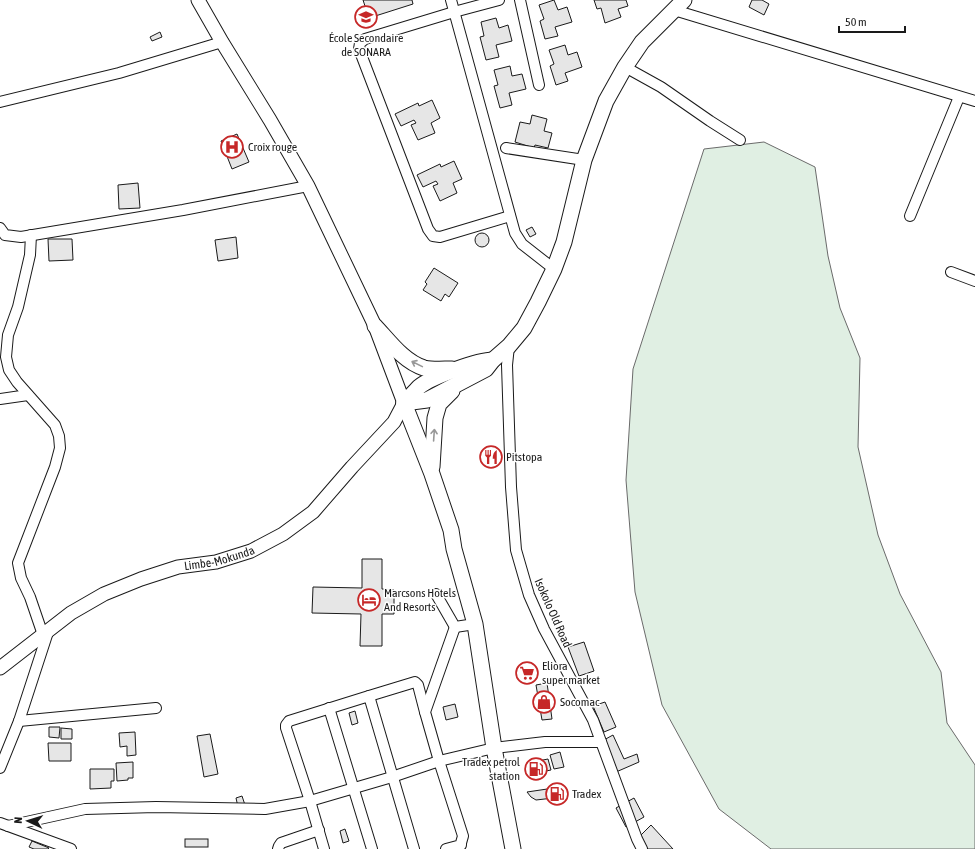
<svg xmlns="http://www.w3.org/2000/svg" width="975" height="849" font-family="'Asap Condensed',sans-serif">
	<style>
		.green { fill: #e0efe3; stroke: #6a6a6a }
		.building { fill: #e6e6e6; stroke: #1a1a1a }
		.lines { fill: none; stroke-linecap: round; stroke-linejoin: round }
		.minor-casing { stroke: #1a1a1a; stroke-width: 12 }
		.major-casing { stroke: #1a1a1a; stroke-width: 15 }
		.highway-casing { stroke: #1a1a1a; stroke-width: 17 }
		.minor { stroke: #fff; stroke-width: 10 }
		.major { stroke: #fff; stroke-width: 13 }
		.highway { stroke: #fff; stroke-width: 15 }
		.oneway { stroke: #989898 }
		.labels { text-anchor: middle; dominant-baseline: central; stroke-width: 3; stroke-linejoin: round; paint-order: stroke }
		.poi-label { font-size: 12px; fill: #1a1a1a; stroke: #fff; text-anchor: start }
		.street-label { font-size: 12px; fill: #1a1a1a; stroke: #fff }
	</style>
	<rect width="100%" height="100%" fill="#fff"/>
	<polygon class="green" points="764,142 815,167 828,256 840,308 860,358 858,447 878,535 900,594 941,672 947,723 975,765 975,849 771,849 719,809 662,705 635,592 626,480 633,369 704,149"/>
	<g class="building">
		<polygon points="363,0 412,0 413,4 369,18"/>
		<polygon points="554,0 558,10 567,7 572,22 555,27 558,36 545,39 540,21 544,19 539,5"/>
		<polygon points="594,0 626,0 628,6 618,9 621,17 605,23 601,8 597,9"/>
		<polygon points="752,0 762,0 769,4 764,15 749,7"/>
		<polygon points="496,18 499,28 508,25 512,41 496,45 499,57 486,60 480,37 484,36 481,22"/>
		<polygon points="160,32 162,37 152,41 150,37"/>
		<polygon points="565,45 568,55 577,52 582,67 565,73 568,81 556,85 550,66 554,64 549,50"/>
		<polygon points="510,66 512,76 522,74 526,89 509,93 512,105 500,108 494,86 498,85 494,70"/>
		<polygon points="432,100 440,118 431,123 435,133 418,140 411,125 416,123 414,120 401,126 395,114 418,103 419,106"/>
		<polygon points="532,115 547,119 544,131 552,133 548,148 535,145 534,148 515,142 520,122 530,124"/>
		<polygon points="237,134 249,162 232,169 221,141"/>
		<polygon points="454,161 462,179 453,183 457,193 440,201 433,186 438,184 436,181 423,187 417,175 440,164 441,167"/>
		<polygon points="138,183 140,208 119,209 118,185"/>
		<polygon points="532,227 536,234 530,237 526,230"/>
		<circle cx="482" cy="240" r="7"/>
		<polygon points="236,237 238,258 218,261 215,240"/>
		<polygon points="48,239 72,239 73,260 49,261"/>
		<polygon points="434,268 458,283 449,297 445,294 441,301 423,290 427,284 425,282"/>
		<polygon points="362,559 382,559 382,589 394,590 394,614 382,614 382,646 360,646 361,614 312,613 313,587 362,588"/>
		<polygon points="584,642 594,671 579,676 568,647"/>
		<polygon points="530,663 532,677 524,678 521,665"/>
		<polygon points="547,683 552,719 542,720 536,685"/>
		<polygon points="605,702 616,727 604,732 593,706"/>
		<polygon points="455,704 458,717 446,720 443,707"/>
		<polygon points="355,711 358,723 352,725 349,713"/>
		<polygon points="49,727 60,727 59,738 49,737"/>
		<polygon points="61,728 72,729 72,739 61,739"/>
		<polygon points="135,732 136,755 127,756 127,746 120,747 119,733"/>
		<polygon points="210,734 218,774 204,777 197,736"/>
		<polygon points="613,735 624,759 637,754 639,762 616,772 602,741"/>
		<polygon points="48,743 71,743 71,761 49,761"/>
		<polygon points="560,752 564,767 554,769 550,755"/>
		<polygon points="548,759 551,770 531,774 528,763"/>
		<polygon points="133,762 133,778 128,778 128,780 117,781 116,763"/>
		<polygon points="90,769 114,769 114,781 111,781 111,788 90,789"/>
		<polygon points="554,788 559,791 562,797 536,800 531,797 527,792"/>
		<polygon points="242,796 245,805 238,807 236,798"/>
		<polygon points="634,798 644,817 626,827 616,808"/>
		<polygon points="651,825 673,849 648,849 638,838"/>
		<polygon points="345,829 349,841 343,843 340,831"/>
		<rect x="185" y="839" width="23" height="8"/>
		<polygon points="32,841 49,848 48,849 34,849 29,847"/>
	</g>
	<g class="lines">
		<g class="minor-casing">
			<g id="minor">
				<polyline points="451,0 515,233 522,244 554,269"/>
				<polyline points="499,0 454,12 365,39 360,43 359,49 428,229 433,236 440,237 510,216"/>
				<polyline points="520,0 539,85"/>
				<polyline points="674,10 975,101"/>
				<polyline points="625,67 661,87 710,121 740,140"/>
				<polyline points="0,102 119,73 222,42"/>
				<polyline points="506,148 584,160"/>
				<polyline points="910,216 959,97"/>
				<polyline points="0,228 5,235 21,237 183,210 308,186"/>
				<polyline points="31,235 30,255 18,307 8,335 6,357 9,370 17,382 55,425 59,436 60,448 55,467 18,563 21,578 30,597 43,635"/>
				<polyline points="951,272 975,281"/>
				<polyline points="509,346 507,365 511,487 516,550 529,595 544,629 593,720 637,839 642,849"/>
				<polyline points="0,399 28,395"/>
				<polyline points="436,594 455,627 475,624"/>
				<polyline points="369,696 415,682 418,685 425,712"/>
				<polyline points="329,708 372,849"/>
				<polyline points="19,721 156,708"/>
				<polyline points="0,768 19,721 49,629"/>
				<polyline points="0,823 71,849"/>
				<polyline points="8,826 85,809 156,807 265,809 310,801 392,777 439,761 494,748 545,742 601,742"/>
				<polyline points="278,849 279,846 281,843 319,830"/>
				<polyline points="324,849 310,801 286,728 286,725 289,721 369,696 414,849"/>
				<polyline points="446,849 461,845 461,843 463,836 439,761 425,712 455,627"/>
			</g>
		</g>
		<g class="major-casing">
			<g id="major">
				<path id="s1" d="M0,668L71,613L104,594L141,579L178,567L216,562L251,551L283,534L313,512L352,467L394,422L404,403L375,326L308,186L270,120L222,42L198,0"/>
			</g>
		</g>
		<g class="highway-casing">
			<g id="highway">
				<path d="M375,326C389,341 404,362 424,368C432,370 443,369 452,369"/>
				<polyline points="404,403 427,400 486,369 493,360 509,346 524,328 538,302 554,269 564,242 584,160 606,101 625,67 642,42 684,0"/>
				<polyline points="404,403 432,474 451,530 454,549 475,624 494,748 513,849"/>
				<path d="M404,403C409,398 414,392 419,387C431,377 478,360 493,360"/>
				<polyline points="432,467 435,418 439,404 452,391"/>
			</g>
		</g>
		<use href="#minor" class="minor"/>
		<use href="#major" class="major"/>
		<use href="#highway" class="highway"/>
	</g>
	<defs><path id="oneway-shaft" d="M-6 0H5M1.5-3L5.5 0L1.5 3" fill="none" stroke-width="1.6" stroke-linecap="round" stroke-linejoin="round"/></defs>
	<g class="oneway">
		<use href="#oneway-shaft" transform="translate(417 364) rotate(-154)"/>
		<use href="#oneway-shaft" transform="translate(434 435) rotate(-86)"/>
	</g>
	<defs>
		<g id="school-ring" transform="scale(1.15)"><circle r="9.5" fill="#fff" stroke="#c62828" stroke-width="1.5"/><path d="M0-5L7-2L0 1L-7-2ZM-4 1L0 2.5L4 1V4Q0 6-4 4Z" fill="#c62828"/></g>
		<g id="hospital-ring" transform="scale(1.15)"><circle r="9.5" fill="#fff" stroke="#c62828" stroke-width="1.5"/><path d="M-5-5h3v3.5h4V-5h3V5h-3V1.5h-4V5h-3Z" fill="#c62828"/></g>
		<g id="restaurant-ring" transform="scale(1.15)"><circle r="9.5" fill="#fff" stroke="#c62828" stroke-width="1.5"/><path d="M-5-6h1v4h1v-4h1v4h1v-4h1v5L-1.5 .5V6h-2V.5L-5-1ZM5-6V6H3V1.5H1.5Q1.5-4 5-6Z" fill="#c62828"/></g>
		<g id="hotel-ring" transform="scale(1.15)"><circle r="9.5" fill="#fff" stroke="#c62828" stroke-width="1.5"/><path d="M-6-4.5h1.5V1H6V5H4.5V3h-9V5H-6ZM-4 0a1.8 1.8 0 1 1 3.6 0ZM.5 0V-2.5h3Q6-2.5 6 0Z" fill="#c62828"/></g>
		<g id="supermarket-ring" transform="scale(1.15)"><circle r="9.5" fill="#fff" stroke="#c62828" stroke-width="1.5"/><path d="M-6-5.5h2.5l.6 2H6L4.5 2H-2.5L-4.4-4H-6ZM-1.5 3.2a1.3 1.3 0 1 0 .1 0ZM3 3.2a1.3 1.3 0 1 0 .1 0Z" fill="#c62828"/></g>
		<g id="shop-ring" transform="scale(1.15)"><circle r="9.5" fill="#fff" stroke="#c62828" stroke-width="1.5"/><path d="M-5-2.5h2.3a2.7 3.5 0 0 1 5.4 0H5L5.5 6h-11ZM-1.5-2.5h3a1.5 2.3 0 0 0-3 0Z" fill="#c62828"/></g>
		<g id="fuel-ring" transform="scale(1.15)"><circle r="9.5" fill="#fff" stroke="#c62828" stroke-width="1.5"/><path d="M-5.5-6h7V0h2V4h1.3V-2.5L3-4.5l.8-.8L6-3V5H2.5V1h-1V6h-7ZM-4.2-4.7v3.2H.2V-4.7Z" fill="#c62828"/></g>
	</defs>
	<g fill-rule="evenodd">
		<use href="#school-ring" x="366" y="17"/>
		<use href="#hospital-ring" x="232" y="147"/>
		<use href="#restaurant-ring" x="491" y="457"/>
		<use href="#hotel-ring" x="369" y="600"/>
		<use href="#supermarket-ring" x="527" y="673"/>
		<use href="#shop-ring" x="544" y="702"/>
		<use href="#fuel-ring" x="536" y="769"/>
		<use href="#fuel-ring" x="557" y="794"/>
	</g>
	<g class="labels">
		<g class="poi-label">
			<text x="366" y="38" text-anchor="middle">École Secondaire<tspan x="366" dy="14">de SONARA</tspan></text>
			<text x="248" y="147">Croix rouge</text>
			<text x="506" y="457">Pitstopa</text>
			<text x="384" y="593">Marcsons Hotels<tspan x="384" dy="14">And Resorts</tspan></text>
			<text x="542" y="666">Eliora<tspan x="542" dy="14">super market</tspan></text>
			<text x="560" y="702">Socomac</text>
			<text x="520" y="762" text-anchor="end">Tradex petrol<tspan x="520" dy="14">station</tspan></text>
			<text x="572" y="794">Tradex</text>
		</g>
		<g class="street-label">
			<text stroke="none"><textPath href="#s1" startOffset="249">Limbe-Mokunda</textPath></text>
			<text transform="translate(553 613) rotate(66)">Isokolo Old Road</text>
		</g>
	</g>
	<g transform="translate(28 821) rotate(274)" stroke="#ffffff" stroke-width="3" paint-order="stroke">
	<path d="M0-3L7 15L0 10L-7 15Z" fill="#1a1a1a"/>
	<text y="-6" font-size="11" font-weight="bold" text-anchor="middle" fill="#1a1a1a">N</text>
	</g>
	<path d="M839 26v6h66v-6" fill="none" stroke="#1a1a1a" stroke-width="2"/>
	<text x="845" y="26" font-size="12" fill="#1a1a1a" stroke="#ffffff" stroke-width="3" paint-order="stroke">50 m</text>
</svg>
